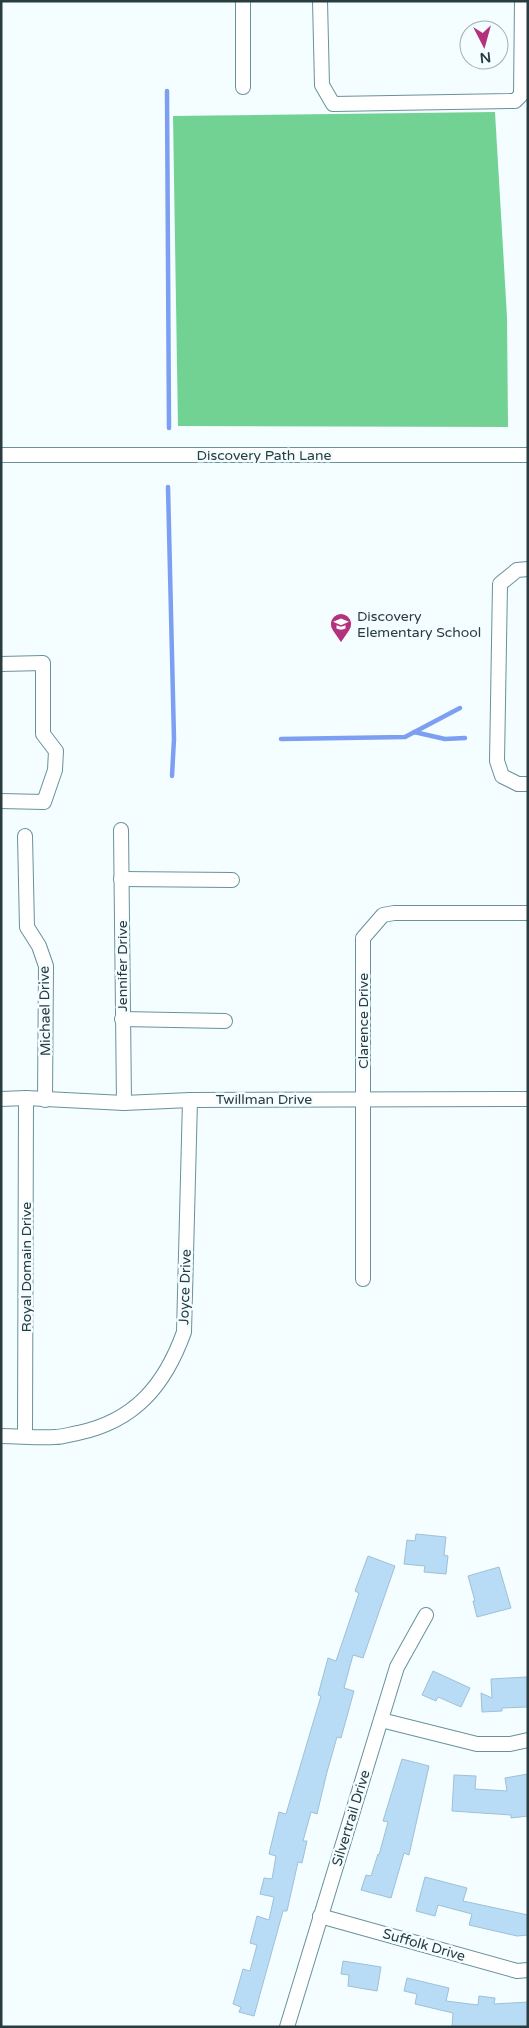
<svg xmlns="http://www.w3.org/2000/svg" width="529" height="2028" font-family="'Varela Round',sans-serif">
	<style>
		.forest { fill: #72d294 }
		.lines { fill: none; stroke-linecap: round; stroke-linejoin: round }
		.stream { stroke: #7c9ff2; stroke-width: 4.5 }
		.building { fill: #b8dcf5; stroke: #9fc0d6 }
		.minor-casing { stroke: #68929a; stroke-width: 16 }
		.minor { stroke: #fff; stroke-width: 14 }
		.labels { text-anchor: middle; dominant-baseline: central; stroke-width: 5; stroke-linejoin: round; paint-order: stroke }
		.street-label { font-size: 14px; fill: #293c3f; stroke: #f4fdff }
		.poi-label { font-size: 14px; fill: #293c3f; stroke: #f4fdff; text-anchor: start }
	</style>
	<rect width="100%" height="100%" fill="#f4fdff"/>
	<polygon class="forest" points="495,112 507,317 508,427 178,426 173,116"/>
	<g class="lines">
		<g class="stream">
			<polyline points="167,91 169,428"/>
			<polyline points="168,487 174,739 172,776"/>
			<polyline points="414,732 445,739 465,738"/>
			<polyline points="281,739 405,737 460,708"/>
		</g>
	</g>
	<g class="building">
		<polygon points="416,1534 446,1537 444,1555 448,1556 446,1574 424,1572 425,1566 404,1564 407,1540 415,1541"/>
		<polygon points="368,1556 395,1566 363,1658 353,1655 344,1688 354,1691 341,1738 337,1737 327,1772 317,1814 311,1812 303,1841 307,1841 302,1863 298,1862 287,1911 283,1911 254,2016 239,2012 241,2007 233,2004 243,1969 250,1971 257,1945 250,1943 257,1916 269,1920 274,1897 260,1894 264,1878 272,1879 276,1856 269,1854 279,1812 286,1814 321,1696 318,1695 328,1658 336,1661 359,1593 355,1591"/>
		<polygon points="499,1567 511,1608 477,1617 473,1601 475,1601 468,1576"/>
		<polygon points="433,1671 470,1688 461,1707 438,1697 436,1701 422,1695"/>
		<polygon points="527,1677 528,1707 502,1708 502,1711 482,1712 481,1693 492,1698 491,1679"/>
		<polygon points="402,1759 429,1766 409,1855 404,1853 391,1898 361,1890 366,1875 371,1876 378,1854 379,1855 388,1822 383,1821"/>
		<polygon points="528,1774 528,1816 511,1818 511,1815 452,1811 454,1775 476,1776 475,1789 507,1791 505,1778"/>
		<polygon points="425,1877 467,1888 463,1901 528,1915 528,1935 517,1936 469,1925 472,1914 438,1905 435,1916 416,1911"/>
		<polygon points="343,1961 381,1967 377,1991 348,1986 349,1975 341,1974"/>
		<polygon points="407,1978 449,1988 446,2001 478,2005 479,1996 495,1998 494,2004 528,2002 528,2027 452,2027 453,2013 415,2004 417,1994 404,1991"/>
	</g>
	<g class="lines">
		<g class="minor-casing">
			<g id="minor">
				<polyline points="320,1 322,85 333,104 515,101 521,95 522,1"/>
				<polyline points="243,87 243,1"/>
				<polyline points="1,455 528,455"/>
				<polyline points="528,569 517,570 500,584 497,761 502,776 518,784 528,784"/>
				<polyline points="1,664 43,663 43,734 56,751 55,770 44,802 1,801"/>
				<polyline points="121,830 124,1103"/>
				<polyline points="25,836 27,927 39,946 46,966 45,1100"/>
				<polyline points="121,879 232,880"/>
				<polyline points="122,1019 225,1021"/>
				<polyline points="1,1099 26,1098 124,1103 190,1100 528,1099"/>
				<polyline points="363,1279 363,938 383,915 394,913 528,913"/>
				<path d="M1,1436C19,1436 37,1438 55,1437C63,1437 71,1434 78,1433C135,1421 165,1385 184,1332L190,1100"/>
				<polyline points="25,1436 26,1098"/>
				<polyline points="381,1720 477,1744 510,1744 528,1740"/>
				<polyline points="320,1916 517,1971 528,1970"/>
				<polyline points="287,2027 397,1667 426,1615"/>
			</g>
		</g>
		<use href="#minor" class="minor"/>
	</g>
	<defs>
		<g id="school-pin" transform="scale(1.125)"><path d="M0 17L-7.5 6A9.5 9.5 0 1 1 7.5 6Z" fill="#b4327c" stroke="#f4fdff"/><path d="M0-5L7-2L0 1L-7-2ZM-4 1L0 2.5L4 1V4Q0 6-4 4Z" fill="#fff"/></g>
	</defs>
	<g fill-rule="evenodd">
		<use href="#school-pin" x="341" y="624"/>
	</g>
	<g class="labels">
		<g class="street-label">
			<text x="264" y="455">Discovery Path Lane</text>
			<text transform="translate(122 966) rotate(-90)">Jennifer Drive</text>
			<text transform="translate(45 1011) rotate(-91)">Michael Drive</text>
			<text transform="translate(363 1021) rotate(-90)">Clarence Drive</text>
			<text x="264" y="1099">Twillman Drive</text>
			<text transform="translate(26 1267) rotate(-90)">Royal Domain Drive</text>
			<text transform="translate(185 1287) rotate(-88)">Joyce Drive</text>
			<text transform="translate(351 1818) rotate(-73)">Silvertrail Drive</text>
			<text transform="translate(424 1945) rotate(16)">Suffolk Drive</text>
		</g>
		<g class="poi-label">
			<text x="357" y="616">Discovery<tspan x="357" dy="16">Elementary School</tspan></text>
		</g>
	</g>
	<rect width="529" height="2028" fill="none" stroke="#293c3f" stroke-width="5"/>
	<g transform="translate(484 45) rotate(174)"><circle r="24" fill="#f4fdff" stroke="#a3b0b2"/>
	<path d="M0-4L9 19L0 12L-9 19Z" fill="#b4327c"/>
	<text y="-8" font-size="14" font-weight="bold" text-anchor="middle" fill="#293c3f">N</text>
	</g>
</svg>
